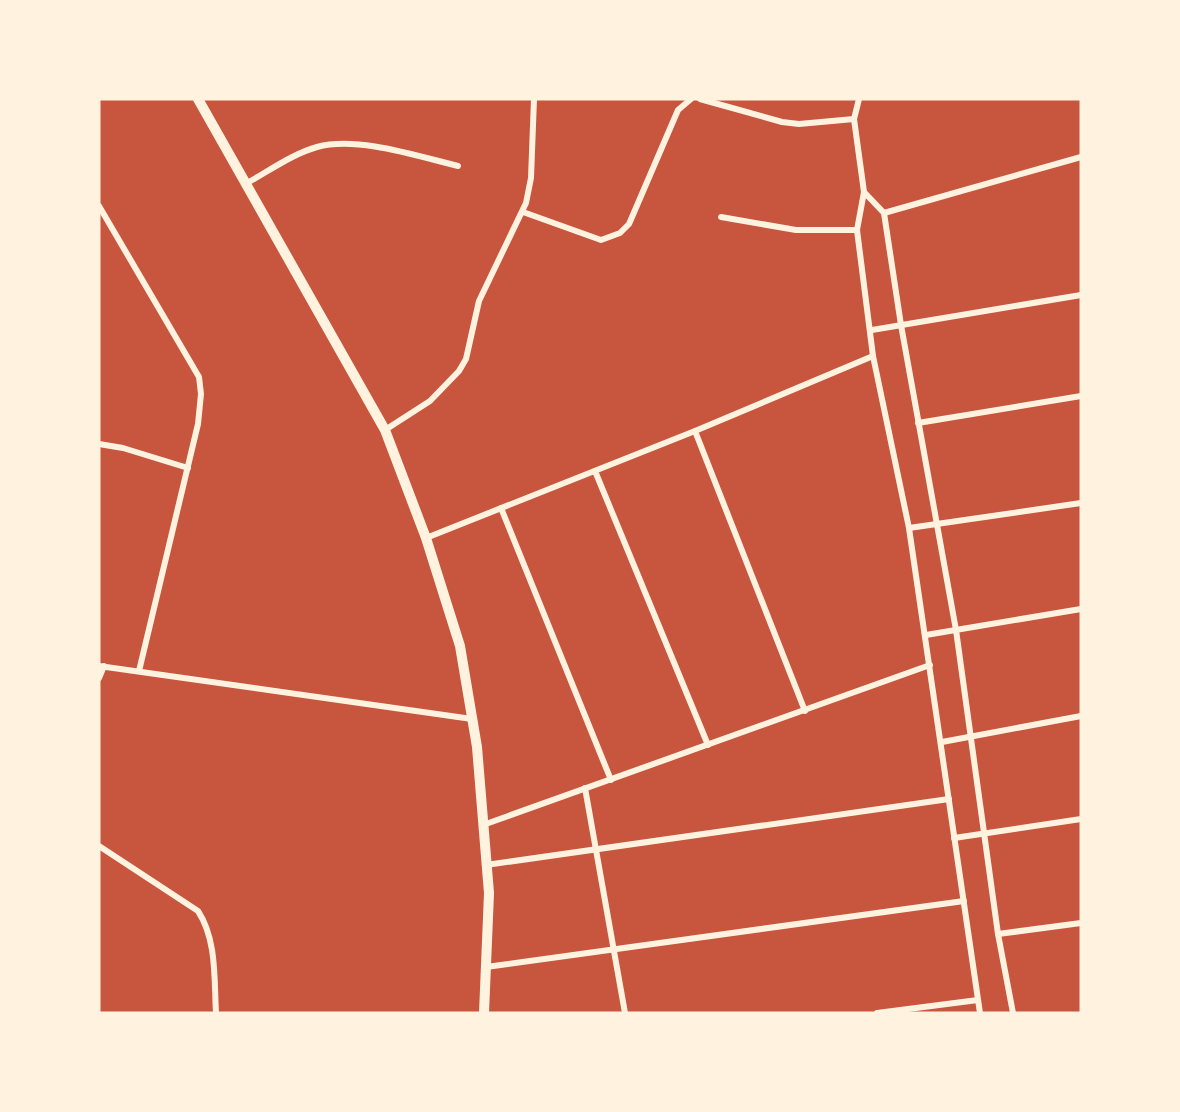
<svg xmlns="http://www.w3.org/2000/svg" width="1180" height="1112" font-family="Figtree,sans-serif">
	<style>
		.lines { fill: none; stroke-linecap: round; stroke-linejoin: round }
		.minor { stroke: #fff3e0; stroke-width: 6 }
		.tertiary { stroke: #fff3e0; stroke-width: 10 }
	</style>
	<rect width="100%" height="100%" fill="#c8553d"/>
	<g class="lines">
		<g class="minor">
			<polyline points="700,99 782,122 799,124 854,119"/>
			<polyline points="859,99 854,119 864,192 857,230 873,356 909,528 980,1013"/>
			<path d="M247,183C269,171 292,154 317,147C357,136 417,156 458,166"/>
			<polyline points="864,192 884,213 901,325 956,630 998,934 1013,1013"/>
			<polyline points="99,206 199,377 201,394 198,424 139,671"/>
			<polyline points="523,212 601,240 620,233 629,224 678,110 691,99"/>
			<polyline points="884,213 1081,157"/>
			<polyline points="721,217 796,230 857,230"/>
			<polyline points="872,330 1081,295"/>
			<polyline points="918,423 1081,396"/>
			<polyline points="385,430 430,401 459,371 466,359 479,301 526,203 531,178 534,99"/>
			<polyline points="695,431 805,711"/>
			<polyline points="99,444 123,448 188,468"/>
			<polyline points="595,471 708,745"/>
			<polyline points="501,508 611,780"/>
			<polyline points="909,528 1081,503"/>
			<polyline points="426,538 695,431 873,356"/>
			<polyline points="926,635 1081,609"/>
			<polyline points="99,666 472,719"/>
			<polyline points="99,678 104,666"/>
			<polyline points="942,742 1081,716"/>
			<polyline points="585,788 625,1013"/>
			<polyline points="483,825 930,665"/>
			<polyline points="954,838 1081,819"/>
			<path d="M99,846L198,911C217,940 214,979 216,1013"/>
			<polyline points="486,865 949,799"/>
			<polyline points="998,934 1081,923"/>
			<polyline points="486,967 964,901"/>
			<polyline points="877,1013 978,1000"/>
		</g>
		<polyline class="tertiary" points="198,99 385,430 426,538 460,646 477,747 489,893 484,1013"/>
	</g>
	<rect width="1180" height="1112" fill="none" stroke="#fff3e0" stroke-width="201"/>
</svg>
